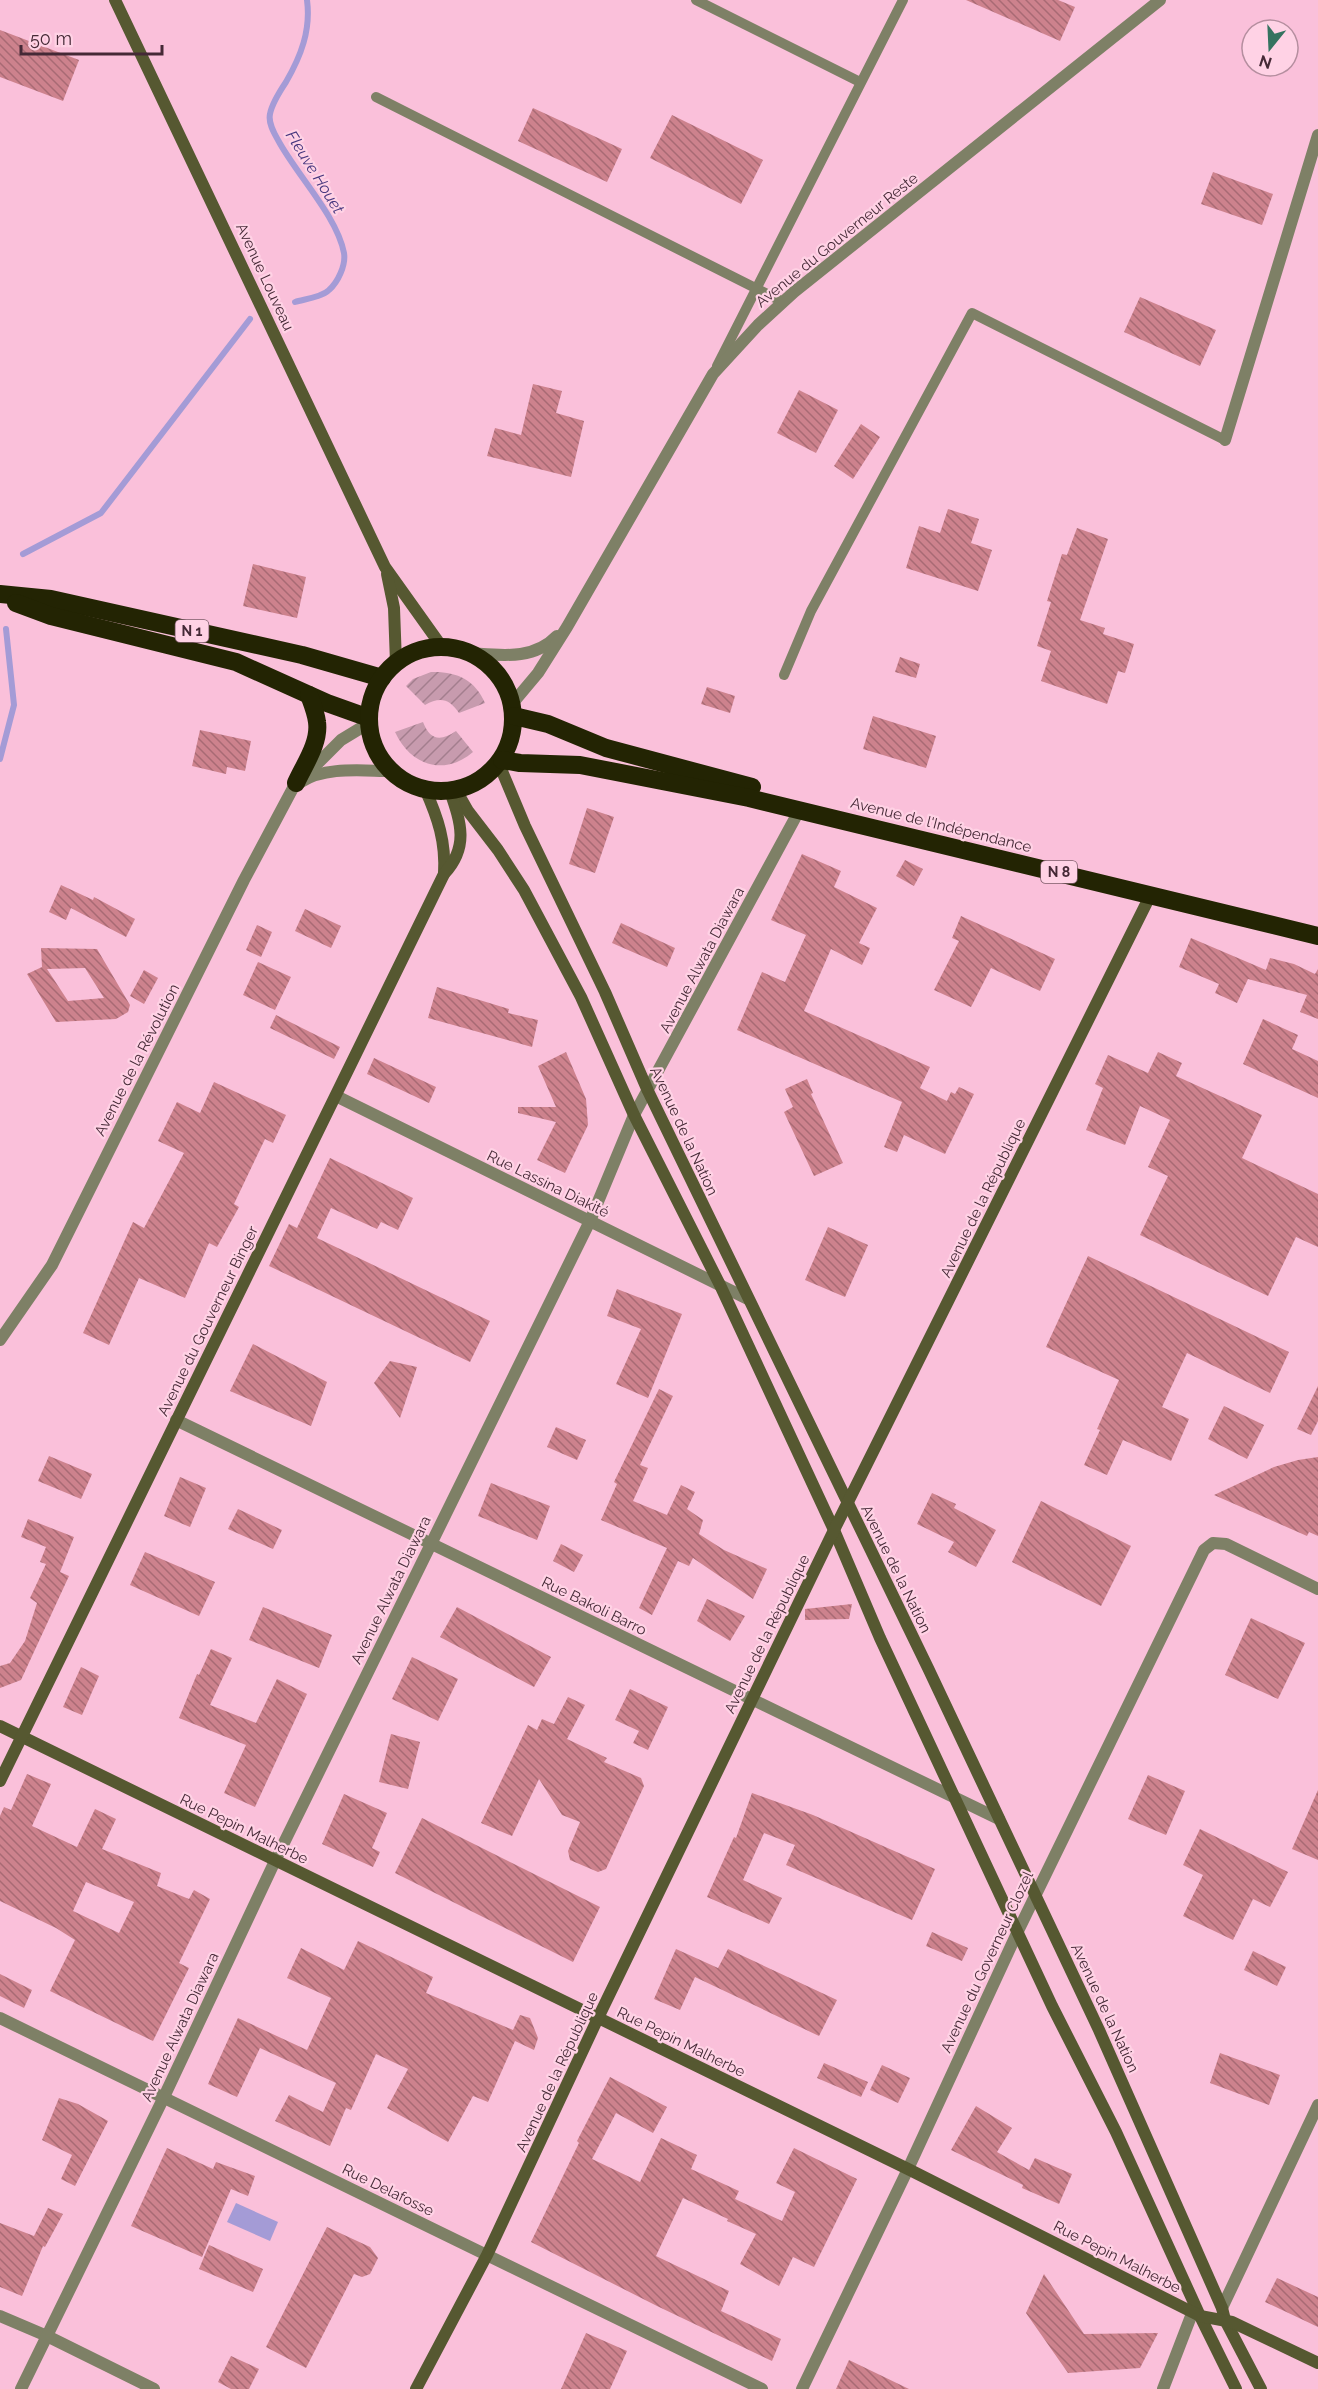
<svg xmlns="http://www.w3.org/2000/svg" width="1318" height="2389" font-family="Raleway,sans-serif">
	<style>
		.garden { fill: url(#garden-furrows) }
		.water { fill: #a49bd6 }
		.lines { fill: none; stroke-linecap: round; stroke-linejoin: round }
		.stream { stroke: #a49bd6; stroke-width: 6 }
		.building { fill: url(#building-back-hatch); fill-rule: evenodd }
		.lane { stroke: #7e8066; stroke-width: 10 }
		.street { stroke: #7e8066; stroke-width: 12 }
		.secondary { stroke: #565831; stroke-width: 12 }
		.highway { stroke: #232403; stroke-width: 18 }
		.labels { text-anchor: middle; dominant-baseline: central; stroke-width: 4.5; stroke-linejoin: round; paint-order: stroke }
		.shield { fill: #ffd2e5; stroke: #7d5c6a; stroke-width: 1.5 }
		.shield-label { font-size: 14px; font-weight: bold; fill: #452936 }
		.street-label { font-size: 15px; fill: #452936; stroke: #ffd2e5 }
		.water-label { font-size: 16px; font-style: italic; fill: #47377e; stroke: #ffd2e5 }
	</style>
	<defs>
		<pattern id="garden-furrows" width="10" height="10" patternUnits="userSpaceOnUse" patternTransform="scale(1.5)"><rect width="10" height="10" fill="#c79bae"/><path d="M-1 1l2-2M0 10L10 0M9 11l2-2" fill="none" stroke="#a37e8e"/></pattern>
		<pattern id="building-back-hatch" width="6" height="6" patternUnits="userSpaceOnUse" patternTransform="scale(1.5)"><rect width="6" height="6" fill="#cd828d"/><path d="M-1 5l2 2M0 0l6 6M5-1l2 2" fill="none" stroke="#a86a74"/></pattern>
	</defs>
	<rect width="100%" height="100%" fill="#fac0da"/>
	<g class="garden">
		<path d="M431,672C455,671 475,679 485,703L459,713C450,699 440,696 425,705L406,686L413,679Z"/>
		<path d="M423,722C430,740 440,742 456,731L473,752C444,777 410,765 395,732Z"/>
	</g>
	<polygon class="water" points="236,2203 278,2222 270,2241 227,2222"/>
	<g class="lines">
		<g class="stream">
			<path d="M295,302C305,299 322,297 329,290C338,282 346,265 344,253C337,216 296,174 278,140C274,133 268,123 270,114C272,103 280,91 286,82C301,56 311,30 307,0"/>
			<polyline points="23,554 101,513 250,319"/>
			<polyline points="0,759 14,705 6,629"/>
		</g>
	</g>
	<g class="building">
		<polygon points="966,0 1058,0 1075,7 1060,41"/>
		<polygon points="0,30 79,60 63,101 0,77"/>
		<polygon points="533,108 622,149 607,182 518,141"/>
		<polygon points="672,115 763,160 741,204 650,158"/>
		<polygon points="1213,172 1273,194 1262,225 1201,204"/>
		<polygon points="1140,297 1216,330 1200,366 1124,332"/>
		<polygon points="533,384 562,391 556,413 584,421 571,477 487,456 495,428 521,435"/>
		<polygon points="799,390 838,410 816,453 777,433"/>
		<polygon points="861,424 880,437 853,479 834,466"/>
		<polygon points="948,509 979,519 971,543 992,550 978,591 906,568 919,526 940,533"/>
		<polygon points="1077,528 1108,539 1080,620 1105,628 1103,634 1134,644 1125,673 1118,671 1107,704 1041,681 1051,651 1037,646 1051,602 1047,601 1062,554 1067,555"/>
		<polygon points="253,564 306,577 297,618 243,606"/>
		<polygon points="900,657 920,664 916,678 895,672"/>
		<polygon points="707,687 735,696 730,713 701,704"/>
		<polygon points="873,716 936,736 926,768 863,749"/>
		<polygon points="200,730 251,741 245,771 227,767 226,774 192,766"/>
		<polygon points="587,808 614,817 595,873 569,864"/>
		<polygon points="802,854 841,871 834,887 877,908 859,943 870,948 862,965 831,949 804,1011 930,1067 920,1088 947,1101 951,1092 955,1094 959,1087 974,1094 945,1154 904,1135 897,1152 884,1147 902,1102 737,1030 762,972 785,982 806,935 771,920"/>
		<polygon points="905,860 923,869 914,886 896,876"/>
		<polygon points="61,885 93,900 94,897 135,919 126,937 71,908 66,920 49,912"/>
		<polygon points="305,909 341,926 331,948 295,931"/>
		<polygon points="961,916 1055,959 1040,991 991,968 971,1007 934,990 959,941 952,938"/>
		<polygon points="621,923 675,948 667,967 612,943"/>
		<polygon points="257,925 272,932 261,957 246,950"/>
		<polygon points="1191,938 1266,970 1270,958 1294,964 1315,974 1318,969 1318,1019 1300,1012 1307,995 1248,979 1237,1003 1215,993 1219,984 1179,967"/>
		<path d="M41,948L97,949L130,1005L128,1012L116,1019L56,1022L27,974L42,967ZM85,968L104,998L68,1001L47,969Z"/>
		<polygon points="258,962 291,977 275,1010 243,995"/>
		<polygon points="144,970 158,978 144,1004 130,996"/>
		<polygon points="437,987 509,1009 508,1013 538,1020 532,1047 428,1018"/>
		<polygon points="276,1015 340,1047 334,1059 270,1028"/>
		<polygon points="1263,1019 1298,1035 1292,1049 1318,1061 1318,1098 1243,1064"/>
		<polygon points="566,1052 586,1099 588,1125 565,1173 537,1160 556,1122 518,1113 518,1107 556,1107 538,1066"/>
		<polygon points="1158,1052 1182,1063 1176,1076 1262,1115 1242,1158 1318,1194 1318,1247 1296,1237 1268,1296 1140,1235 1168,1176 1148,1167 1170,1120 1140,1106 1125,1145 1086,1130 1103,1088 1095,1084 1108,1055 1148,1073"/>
		<polygon points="374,1058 436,1087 429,1103 367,1074"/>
		<polygon points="807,1079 813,1093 811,1094 843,1163 814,1176 784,1112 793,1107 785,1089"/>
		<polygon points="214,1082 286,1115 273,1143 265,1139 234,1204 239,1207 217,1247 209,1243 185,1298 139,1278 109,1345 83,1333 133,1222 144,1228 184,1153 158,1141 177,1102 200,1113"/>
		<polygon points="330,1158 413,1198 398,1230 381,1222 377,1229 331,1208 317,1238 490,1321 470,1362 269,1266 289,1224 297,1228"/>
		<polygon points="828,1227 868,1245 845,1297 805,1280"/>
		<polygon points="1088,1256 1289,1352 1270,1393 1187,1353 1162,1407 1189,1419 1171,1461 1123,1440 1107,1475 1084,1465 1100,1430 1097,1429 1119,1380 1046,1347"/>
		<polygon points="617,1289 682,1314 648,1398 616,1384 641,1329 607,1316"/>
		<polygon points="253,1344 327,1382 311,1426 230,1391"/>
		<polygon points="390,1361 417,1367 400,1418 374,1383"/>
		<polygon points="1318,1386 1318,1421 1311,1435 1297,1429"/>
		<polygon points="659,1389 673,1396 640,1465 648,1468 633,1501 667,1515 681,1485 695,1492 687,1509 703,1520 699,1534 724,1550 767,1569 753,1599 693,1558 689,1566 678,1561 652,1615 639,1608 667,1548 601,1520 617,1484 614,1482"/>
		<polygon points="1224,1406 1264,1425 1247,1459 1208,1439"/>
		<polygon points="556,1427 586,1440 577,1460 547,1447"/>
		<polygon points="49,1456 92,1474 81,1499 38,1481"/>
		<polygon points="1318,1457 1318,1536 1309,1532 1307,1536 1214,1495 1274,1467 1298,1460"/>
		<polygon points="180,1477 206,1488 190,1527 164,1516"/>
		<polygon points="491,1483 550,1506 537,1540 478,1516"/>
		<polygon points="932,1493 956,1504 954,1508 996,1530 976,1567 948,1552 954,1542 917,1524"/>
		<polygon points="1041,1501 1131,1546 1101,1606 1012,1562"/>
		<polygon points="238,1509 282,1530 273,1549 228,1529"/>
		<polygon points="28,1519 74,1537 60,1572 69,1576 21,1680 0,1688 0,1666 10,1663 25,1641 37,1603 30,1598 46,1564 40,1562 46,1547 21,1537"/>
		<polygon points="561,1544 583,1555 574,1572 553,1561"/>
		<polygon points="145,1552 215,1582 199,1616 130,1585"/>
		<polygon points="707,1599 745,1616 730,1641 697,1621"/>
		<polygon points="852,1604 849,1619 805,1620 805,1609"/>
		<polygon points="263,1607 332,1635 319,1668 249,1640"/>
		<polygon points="457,1607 551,1657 534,1687 440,1637"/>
		<polygon points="1251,1618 1305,1643 1278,1699 1225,1675"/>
		<polygon points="211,1649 232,1658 210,1705 256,1723 277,1679 307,1694 255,1807 224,1793 246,1745 179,1718 197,1674 199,1675"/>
		<polygon points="412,1657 458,1679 438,1721 392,1699"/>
		<polygon points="81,1667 99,1676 82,1715 63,1707"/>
		<polygon points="630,1689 668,1707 648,1750 633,1743 639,1731 615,1720"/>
		<polygon points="568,1697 585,1705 567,1739 607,1758 604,1762 641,1778 644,1786 606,1869 598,1872 570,1860 568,1851 580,1822 562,1815 539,1779 512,1836 481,1823 528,1725 537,1730 542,1719 554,1724"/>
		<polygon points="391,1734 420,1742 408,1789 379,1782"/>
		<path d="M27,1774L51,1784L32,1826L77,1847L95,1809L116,1819L102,1849L161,1873L157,1886L189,1899L194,1890L210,1899L179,1963L189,1968L153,2041L50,1991L75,1940L56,1928L0,1901V1816L4,1807L11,1810ZM86,1882L134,1902L119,1933L73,1911Z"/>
		<polygon points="1148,1775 1185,1791 1166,1835 1128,1819"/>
		<polygon points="1318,1790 1318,1860 1292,1849"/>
		<polygon points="752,1793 813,1815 935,1869 912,1920 786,1865 795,1845 764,1833 743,1880 782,1898 769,1924 707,1897 734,1837 736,1838"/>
		<polygon points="344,1794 387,1813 372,1848 380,1852 373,1867 322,1844"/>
		<polygon points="422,1818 600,1907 573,1962 395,1873"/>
		<polygon points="1200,1829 1288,1872 1270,1907 1253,1899 1233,1940 1183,1916 1203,1875 1183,1865"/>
		<polygon points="932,1932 968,1948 962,1961 926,1946"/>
		<polygon points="358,1941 433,1977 426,1993 513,2030 520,2015 530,2018 538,2038 534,2050 515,2041 488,2102 473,2096 448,2142 387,2108 408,2069 376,2054 351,2110 346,2108 330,2146 275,2121 289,2095 323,2112 336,2083 260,2048 237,2097 208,2084 238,2018 307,2050 331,1998 287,1978 301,1948 344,1970"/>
		<polygon points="676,1949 718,1968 728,1949 837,2000 819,2036 695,1977 680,2010 654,1999"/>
		<polygon points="1253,1951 1286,1967 1277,1986 1244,1970"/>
		<polygon points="0,1974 32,1990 24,2008 0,1996"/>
		<polygon points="1220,2053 1280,2075 1269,2105 1210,2083"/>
		<polygon points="824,2063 868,2082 861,2097 817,2078"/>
		<polygon points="882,2065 910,2078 898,2103 870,2090"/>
		<polygon points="610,2077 667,2107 653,2133 616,2113 592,2159 640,2182 661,2138 697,2155 691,2169 739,2191 735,2199 782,2221 795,2192 776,2183 794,2148 857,2179 814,2267 793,2257 779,2286 740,2264 756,2234 727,2221 728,2219 683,2198 656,2256 729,2291 721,2311 781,2339 772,2361 657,2306 531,2242 579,2143 577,2141"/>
		<polygon points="59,2098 78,2104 108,2121 75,2186 61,2179 72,2155 42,2140"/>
		<polygon points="976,2106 1012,2128 997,2152 1029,2170 1035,2158 1072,2174 1059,2204 1022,2188 1023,2185 951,2150"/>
		<polygon points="167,2148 213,2169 216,2162 255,2176 248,2196 231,2189 202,2257 131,2226"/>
		<polygon points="48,2208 63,2214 45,2247 43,2246 22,2296 0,2287 0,2223 34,2236"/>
		<polygon points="327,2227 370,2247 378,2258 370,2274 362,2277 354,2274 306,2368 266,2347"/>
		<polygon points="209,2245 263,2269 253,2292 199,2269"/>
		<polygon points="1044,2274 1084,2334 1158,2333 1140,2368 1068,2373 1026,2313"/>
		<polygon points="1277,2278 1318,2297 1318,2327 1265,2302"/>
		<polygon points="586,2333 627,2351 610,2389 561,2389"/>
		<polygon points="231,2356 259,2369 249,2389 231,2389 218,2382"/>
		<polygon points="849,2360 909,2389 836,2389"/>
	</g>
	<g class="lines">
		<g class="lane">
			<polyline points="696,0 860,82"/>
			<polyline points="376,97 783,302"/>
			<polyline points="717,366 903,0"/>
			<polyline points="784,675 811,611 972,313 1225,440"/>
		</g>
		<g class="street">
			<polyline points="1225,440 1318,135"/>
			<path d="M469,653C500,655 533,661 557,636"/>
			<polyline points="512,704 538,673 567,627 713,374 758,325 794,292 1160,0"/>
			<path d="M301,782C326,766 363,771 391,771"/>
			<polyline points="336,1096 748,1299"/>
			<polyline points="0,1340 52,1265 244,880 293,788 341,740 369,723"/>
			<polyline points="176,1420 999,1819"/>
			<polyline points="0,2018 762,2389"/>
			<polyline points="1222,2308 1318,2105"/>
			<polyline points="0,2316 47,2336 154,2389"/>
			<polyline points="21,2389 163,2099 275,1861 590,1221 634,1115 800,809"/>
			<polyline points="802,2389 908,2169 1018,1931 1204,1550 1213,1543 1226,1544 1318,1589"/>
			<polyline points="1163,2389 1193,2311"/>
		</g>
		<g class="secondary">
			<polyline points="115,0 385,567 442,647"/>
			<polyline points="387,574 394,608 396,663"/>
			<polyline points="499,764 525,826 605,992 648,1091 928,1668 1099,2030 1222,2308 1225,2320 1261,2389"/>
			<path d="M425,789C438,818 446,842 444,874"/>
			<polyline points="456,790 468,811 498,850 524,890 581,997 634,1115 720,1285 834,1530 880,1638 1052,2006 1116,2132 1200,2316 1236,2389"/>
			<polyline points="0,1726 908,2169 1200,2316 1232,2322 1318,2363"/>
			<path d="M0,1781L444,874C469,847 461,823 450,791"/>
			<polyline points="416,2389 487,2255 598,2018 834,1530 1151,894"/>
		</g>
		<g class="highway">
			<polyline points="0,594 51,599 302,655 382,678"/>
			<polyline points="16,603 51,616 236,662 327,703 369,718"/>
			<circle cx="441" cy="719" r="72"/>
			<polyline points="514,716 548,724 606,748 752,787"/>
			<polyline points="502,760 520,763 580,765 749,798 1318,936"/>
			<path d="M296,783C304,765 320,743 317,722C316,713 312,703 309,695"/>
		</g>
	</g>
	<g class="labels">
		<g class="shield">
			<rect x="175.5" y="620" width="33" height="22" rx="4.5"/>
			<rect x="1041" y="861" width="36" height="22" rx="4.5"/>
		</g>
		<g class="shield-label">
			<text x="192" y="631">N 1</text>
			<text x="1059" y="872">N 8</text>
		</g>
		<g class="street-label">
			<text transform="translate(837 240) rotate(-39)">Avenue du Gouverneur Reste</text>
			<text transform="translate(265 277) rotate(65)">Avenue Louveau</text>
			<text transform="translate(941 825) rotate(14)">Avenue de l'Indépendance</text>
			<text transform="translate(702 960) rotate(-62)">Avenue Alwata Diawara</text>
			<text transform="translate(137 1060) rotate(-63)">Avenue de la Révolution</text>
			<text transform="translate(684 1131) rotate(65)">Avenue de la Nation</text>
			<text transform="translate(548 1184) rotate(26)">Rue Lassina Diakité</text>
			<text transform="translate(983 1198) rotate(-64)">Avenue de la République</text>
			<text transform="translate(208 1321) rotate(-64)">Avenue du Gouverneur Binger</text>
			<text transform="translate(896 1569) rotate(64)">Avenue de la Nation</text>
			<text transform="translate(391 1590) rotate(-64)">Avenue Alwata Diawara</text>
			<text transform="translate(594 1606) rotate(26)">Rue Bakoli Barro</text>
			<text transform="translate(767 1634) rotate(-64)">Avenue de la République</text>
			<text transform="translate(244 1829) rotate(26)">Rue Pepin Malherbe</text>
			<text transform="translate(987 1962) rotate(-65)">Avenue du Governeur Clozel</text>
			<text transform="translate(1105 2008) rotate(65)">Avenue de la Nation</text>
			<text transform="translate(180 2027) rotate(-65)">Avenue Alwata Diawara</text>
			<text transform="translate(681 2042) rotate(26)">Rue Pepin Malherbe</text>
			<text transform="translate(557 2072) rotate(-65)">Avenue de la République</text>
			<text transform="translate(388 2190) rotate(26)">Rue Delafosse</text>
			<text transform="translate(1117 2257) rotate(27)">Rue Pepin Malherbe</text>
		</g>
		<g class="water-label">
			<text transform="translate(315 172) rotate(58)">Fleuve Houet</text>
		</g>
	</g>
	<g transform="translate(1270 48) rotate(198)"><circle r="28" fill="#ffd2e5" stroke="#b58e9f" stroke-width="1.5"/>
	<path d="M0-4.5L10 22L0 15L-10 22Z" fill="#357360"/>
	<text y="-9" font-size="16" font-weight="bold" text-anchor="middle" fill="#452936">N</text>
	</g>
	<path d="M21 45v9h141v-9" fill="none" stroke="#452936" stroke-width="3"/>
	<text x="30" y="45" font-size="18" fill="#452936" stroke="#ffd2e5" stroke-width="4.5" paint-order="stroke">50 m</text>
</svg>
